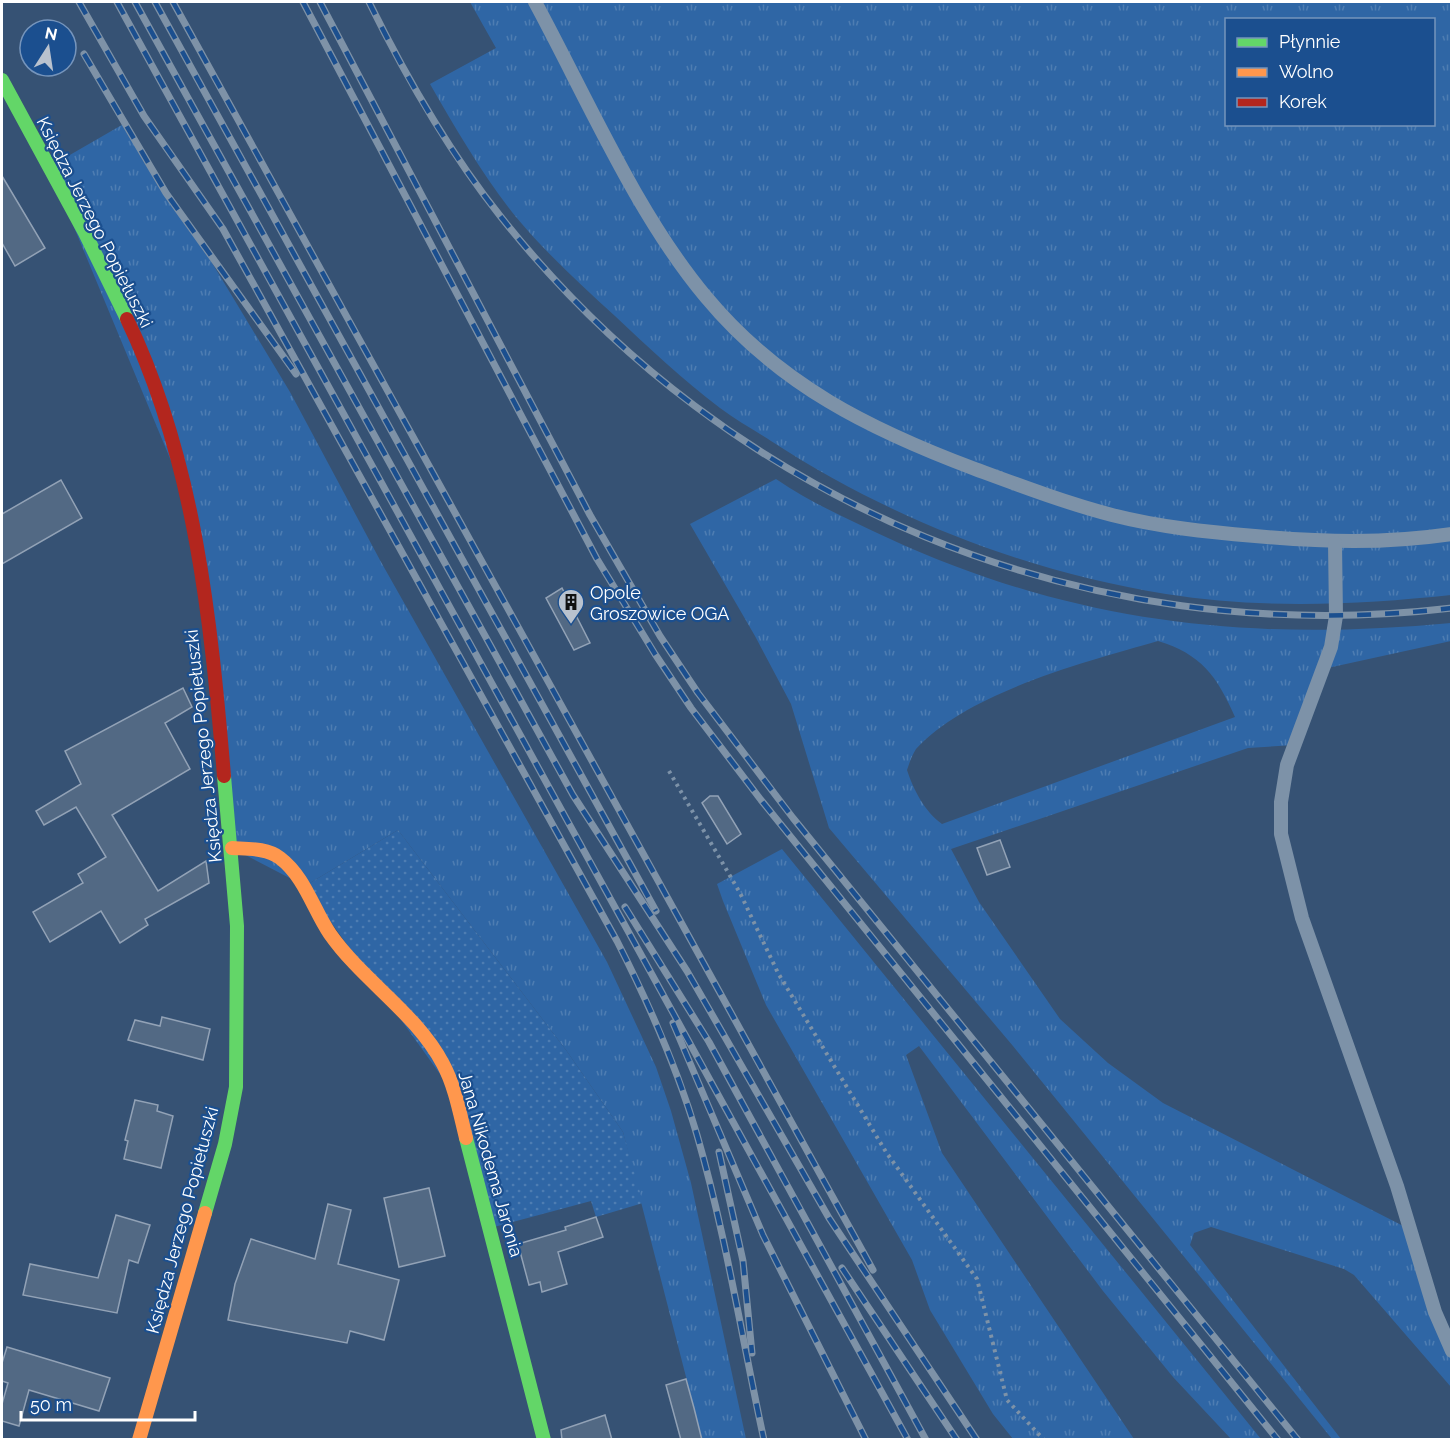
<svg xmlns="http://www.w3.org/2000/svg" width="1453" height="1441" font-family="Raleway,sans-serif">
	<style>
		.grass { fill: url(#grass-tufts); fill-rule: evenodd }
		.garden { fill: url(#garden-dots) }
		.building { fill: #526984; stroke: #92a2b6; stroke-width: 1.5 }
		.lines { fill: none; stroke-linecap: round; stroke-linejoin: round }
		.path { stroke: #7d92a8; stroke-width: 4; stroke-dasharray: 3 4.5; stroke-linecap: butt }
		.lane { stroke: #7d92a8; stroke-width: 14 }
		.fast { stroke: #63d668; stroke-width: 14 }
		.slow { stroke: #ff974d; stroke-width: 14 }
		.jam { stroke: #b3261e; stroke-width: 14 }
		.rail-casing { stroke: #7e92a7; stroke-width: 7 }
		.rail { stroke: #1b4f8f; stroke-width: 4.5; stroke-dasharray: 14; stroke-linecap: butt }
		.labels { text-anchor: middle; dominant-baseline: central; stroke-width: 4.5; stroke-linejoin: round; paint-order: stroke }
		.street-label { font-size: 18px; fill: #fff; stroke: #1b4f8f }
		.poi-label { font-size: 18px; fill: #fff; stroke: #1b4f8f; text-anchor: start }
	</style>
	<defs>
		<pattern id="grass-tufts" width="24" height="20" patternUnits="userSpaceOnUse" patternTransform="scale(1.5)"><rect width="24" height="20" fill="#2f66a5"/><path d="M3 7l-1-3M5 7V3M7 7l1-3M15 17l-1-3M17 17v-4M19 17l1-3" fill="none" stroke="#4e7db2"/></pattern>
		<pattern id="garden-dots" width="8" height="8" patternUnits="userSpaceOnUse" patternTransform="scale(1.5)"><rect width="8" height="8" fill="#2f66a5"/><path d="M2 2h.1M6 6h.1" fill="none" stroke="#4e7db2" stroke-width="1.8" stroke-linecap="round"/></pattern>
	</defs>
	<rect width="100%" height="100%" fill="#365274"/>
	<g class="grass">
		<path d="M470,2H1451V595C1357,605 1261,609 1166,594C1025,571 891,519 771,441C754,430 736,420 720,408C683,380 649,348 615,316C580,284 546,253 516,217C483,176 456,129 430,84L496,48ZM1226,20H1434V124H1226Z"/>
		<polygon points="127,122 290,392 381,562 607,962 656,1067 671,1111 691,1183 746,1439 702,1439 623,1132 566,1050 398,830 305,886 232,848 191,509 49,167"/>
		<path d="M776,479C811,503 850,520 888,538C1075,624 1249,642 1451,623V641L1323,669L1295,745L1248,748L951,849L979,902L1060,1019L1108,1063L1163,1103L1411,1230L1451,1351V1387L1354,1275L1344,1269L1211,1227L1194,1233L1190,1245L1341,1439H1332L1013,1046L829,828L791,704L755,636L690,524ZM1158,641C1201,654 1217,676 1235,717L942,824C925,812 913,789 907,770C909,764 912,755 916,749C968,692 1085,662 1158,641Z"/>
		<polygon points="782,849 1261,1439 1231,1439 1173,1377 1103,1291 919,1046 906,1055 942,1153 1134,1439 1013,1439 993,1414 930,1310 912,1260 766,1005 723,901 717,884"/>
	</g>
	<polygon class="garden" points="398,830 566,1050 623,1132 643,1203 596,1217 591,1201 490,1228 455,1095 305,886"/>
	<g class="building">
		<polygon points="2,176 45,248 15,266 2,243"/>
		<polygon points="61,480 82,518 2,564 2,514"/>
		<polygon points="562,588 590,643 574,650 546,598"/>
		<polygon points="183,688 192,707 165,723 190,769 112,815 158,891 206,861 209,883 145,919 148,925 120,943 101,911 50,942 33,912 83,883 78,874 106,857 76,807 44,825 36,811 81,784 65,751"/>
		<polygon points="710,796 718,796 741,834 727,844 702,803"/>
		<polygon points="1000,840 1010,867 987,875 977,848"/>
		<polygon points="162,1017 210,1029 203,1060 128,1040 135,1020 160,1026"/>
		<polygon points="135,1100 158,1105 157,1111 173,1116 161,1168 124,1159 128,1141 125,1140"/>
		<polygon points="429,1188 445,1256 399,1267 384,1198"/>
		<polygon points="328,1204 351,1210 338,1264 399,1280 384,1340 350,1331 347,1343 228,1320 235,1284 251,1239 315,1259"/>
		<polygon points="116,1215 150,1225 138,1263 129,1260 117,1313 23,1295 30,1264 98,1278"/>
		<polygon points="596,1217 603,1237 558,1252 567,1284 542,1292 540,1282 529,1285 518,1244 566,1230 565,1227"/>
		<polygon points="7,1347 110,1378 99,1411 29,1390 19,1426 2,1421 2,1404 8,1383 2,1381 2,1363"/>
		<polygon points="686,1379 694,1408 702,1440 681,1440 666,1385"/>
		<polygon points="605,1415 612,1440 562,1440 561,1430"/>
	</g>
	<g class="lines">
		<polyline class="path" points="669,771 740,893 778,973 886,1152 977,1279 1007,1400 1044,1440"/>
		<g class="lane">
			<path d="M535,2C586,96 637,215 706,297C779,385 871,430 975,469C1021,486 1066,503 1112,515C1159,527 1207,532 1255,536C1324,542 1383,544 1452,534"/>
			<polyline points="1335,543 1336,616 1331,647 1287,765 1281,802 1281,834 1302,918 1397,1186 1435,1312 1452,1351"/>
		</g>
		<g class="fast">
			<polyline points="2,80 85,233 127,319"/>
			<polyline points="466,1138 544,1440"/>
			<polyline points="205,1213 225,1144 236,1087 237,926 224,776"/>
		</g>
		<g class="slow">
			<path d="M232,848C248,849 267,848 280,858C305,877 313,909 330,934C363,981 416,1013 443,1064C455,1086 460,1114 466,1138"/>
			<polyline points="139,1440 205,1213"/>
		</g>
		<path class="jam" d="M127,319C195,461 211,620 224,776"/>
		<g class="rail-casing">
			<g id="rail">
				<path d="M79,2L144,116L223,229L617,941C649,1004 677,1067 697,1135C726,1235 742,1339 764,1440"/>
				<polyline points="117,2 908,1440"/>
				<polyline points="135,2 573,795 687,971 829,1218 977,1440"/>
				<polyline points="155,2 656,911"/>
				<polyline points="173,2 873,1270"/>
				<polyline points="303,2 597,559 655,654 691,708 761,800 1278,1440"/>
				<polyline points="320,2 590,515 660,636 698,693 793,818 1298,1440"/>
				<path d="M369,2C406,77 449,152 501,217C730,506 1087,651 1452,608"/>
				<polyline points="84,54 166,193 296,374"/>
				<polyline points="625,907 709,1042 926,1440"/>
				<polyline points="673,1023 763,1235 866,1440"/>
				<polyline points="719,1152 743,1261 752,1353"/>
				<polyline points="842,1268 957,1440"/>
			</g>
		</g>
		<use href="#rail" class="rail"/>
	</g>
	<defs>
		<g id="building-pin" transform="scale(1.35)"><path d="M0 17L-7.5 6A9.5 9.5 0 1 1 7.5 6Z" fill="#b9c2ce" stroke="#1b4f8f"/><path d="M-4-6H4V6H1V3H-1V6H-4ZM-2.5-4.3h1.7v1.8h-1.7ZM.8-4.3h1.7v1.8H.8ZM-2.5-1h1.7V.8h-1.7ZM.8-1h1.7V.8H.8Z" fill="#111"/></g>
	</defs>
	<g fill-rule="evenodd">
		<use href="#building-pin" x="571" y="602"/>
	</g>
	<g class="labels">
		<g class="street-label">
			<text transform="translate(95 222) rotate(63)">Księdza Jerzego Popiełuszki</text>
			<text transform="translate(203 746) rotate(-96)">Księdza Jerzego Popiełuszki</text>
			<text transform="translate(491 1164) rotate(74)">Jana Nikodema Jaronia</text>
			<text transform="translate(182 1220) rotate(-75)">Księdza Jerzego Popiełuszki</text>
		</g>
		<g class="poi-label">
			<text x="590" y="592">Opole<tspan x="590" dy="21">Groszowice OGA</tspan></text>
		</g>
	</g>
	<rect width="1453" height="1441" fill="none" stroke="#ffffff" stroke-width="6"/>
	<rect x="1225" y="18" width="210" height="108" fill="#1b4f8f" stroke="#7695bc" stroke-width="1.5"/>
	<rect x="1237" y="38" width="30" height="9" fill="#63d668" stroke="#7695bc" stroke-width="1.5"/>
	<text x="1279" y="48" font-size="18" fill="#ffffff">Płynnie</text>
	<rect x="1237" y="68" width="30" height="9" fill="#ff974d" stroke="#7695bc" stroke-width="1.5"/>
	<text x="1279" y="78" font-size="18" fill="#ffffff">Wolno</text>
	<rect x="1237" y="98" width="30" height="9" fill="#b3261e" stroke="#7695bc" stroke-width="1.5"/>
	<text x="1279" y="108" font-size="18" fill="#ffffff">Korek</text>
	<g transform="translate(48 48) rotate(12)"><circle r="28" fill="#1b4f8f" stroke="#7695bc" stroke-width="1.5"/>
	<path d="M0-4.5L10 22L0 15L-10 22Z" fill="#b9c2ce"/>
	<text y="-9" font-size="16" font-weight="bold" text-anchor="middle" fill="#ffffff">N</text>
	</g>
	<path d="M21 1411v9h174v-9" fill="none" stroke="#ffffff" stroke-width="3"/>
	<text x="30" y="1411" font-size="18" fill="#ffffff" stroke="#1b4f8f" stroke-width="4.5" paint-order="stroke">50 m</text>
</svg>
